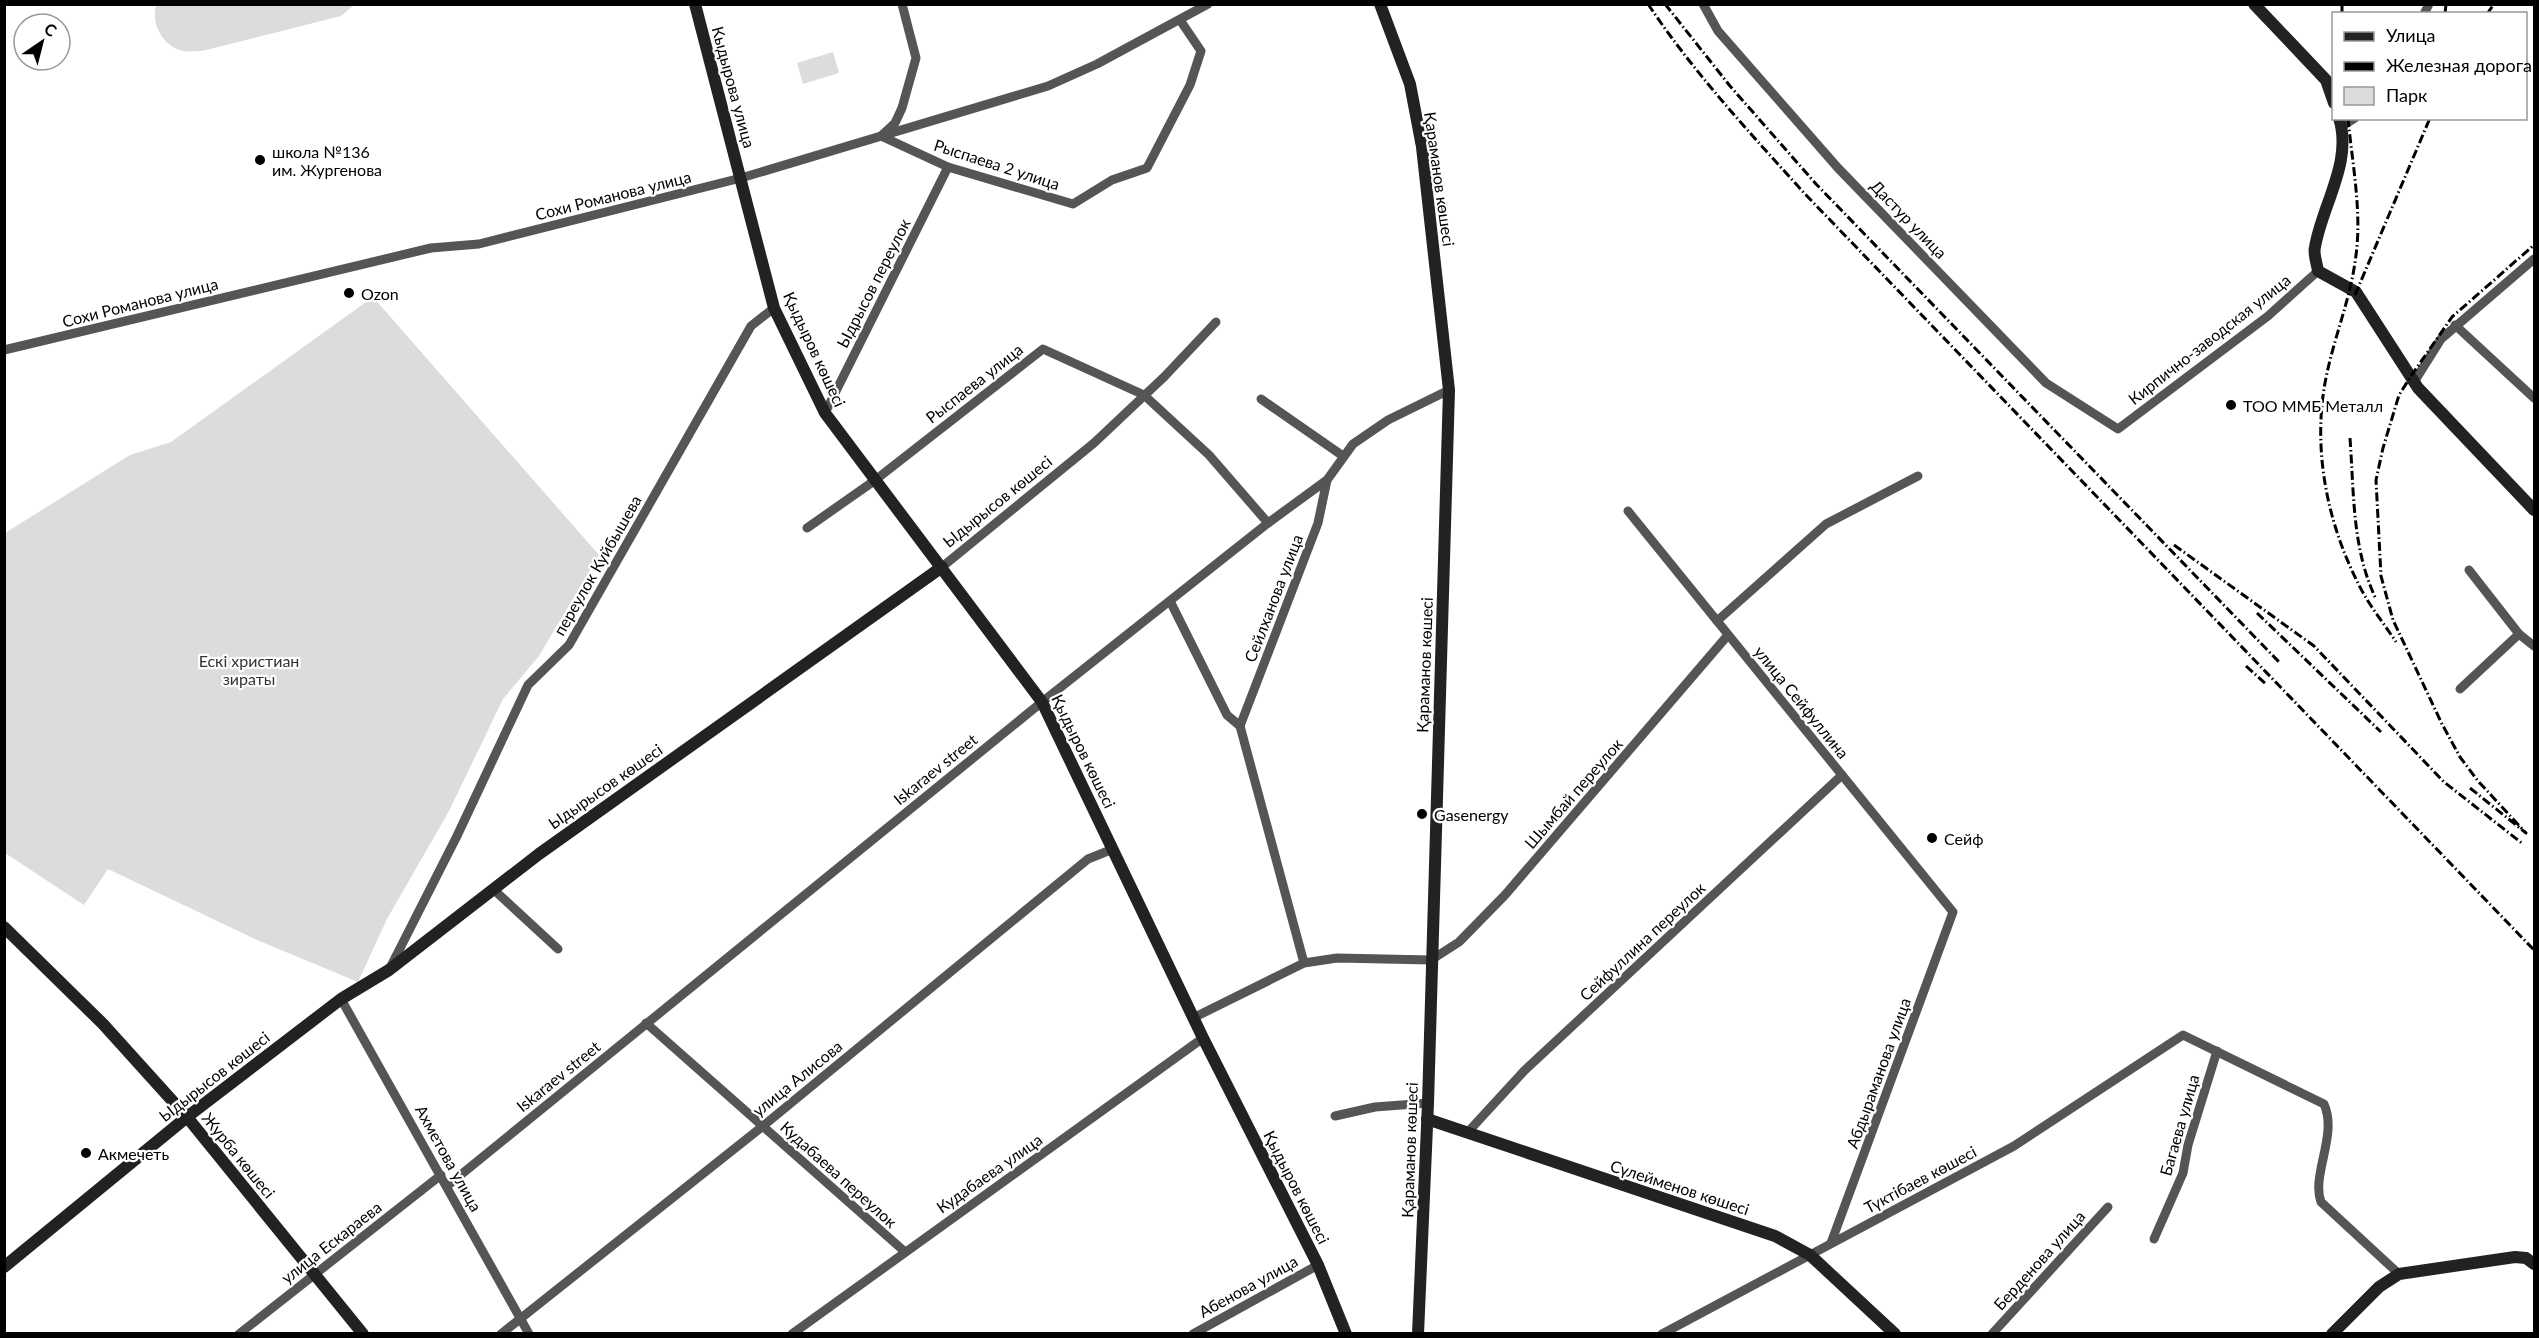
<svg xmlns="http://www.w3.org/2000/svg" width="2539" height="1338" font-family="Lato,sans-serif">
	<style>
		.green { fill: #dcdcdc }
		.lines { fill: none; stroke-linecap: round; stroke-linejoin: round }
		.street { stroke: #555; stroke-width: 9 }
		.secondary { stroke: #222; stroke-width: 12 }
		.rail { stroke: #000; stroke-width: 3; stroke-dasharray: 9 3 1.5 3; stroke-linecap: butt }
		.poi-dot { fill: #000; stroke: #fff; stroke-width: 2 }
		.labels { text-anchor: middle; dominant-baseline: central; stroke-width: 4.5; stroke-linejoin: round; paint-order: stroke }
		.street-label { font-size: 16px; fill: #000; stroke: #fff }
		.poi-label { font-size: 16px; fill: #000; stroke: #fff; text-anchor: start }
		.park-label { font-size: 16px; fill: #333; stroke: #fff }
	</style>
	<rect width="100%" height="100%" fill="#fff"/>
	<g class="green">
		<path d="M156,5V4L354,5L341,16L202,51C196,51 188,52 183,51C162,46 151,23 156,5Z"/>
		<polygon points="833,52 839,73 803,84 797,63"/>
		<polygon points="373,297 599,555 539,656 503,699 449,811 387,919 358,982 257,940 108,869 84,905 5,853 5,533 130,455 171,442"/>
	</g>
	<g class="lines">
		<g class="street">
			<polyline points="902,4 916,58 902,108 895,123 881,136 948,167 1073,204 1112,180 1147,168 1190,85 1201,51 1180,20"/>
			<polyline points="1703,4 1718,31 1838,168 2046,383 2118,429 2268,316 2318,271"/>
			<polyline points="2424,14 2429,4"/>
			<polyline points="2341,127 2355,118"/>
			<polyline points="2455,325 2534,398"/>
			<polyline points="4,350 431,248 479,244 741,178 1048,86 1097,64 1208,4"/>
			<polyline points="2414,382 2441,339 2534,259"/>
			<polyline points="1261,399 1343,456"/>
			<polyline points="825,413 948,167"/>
			<polyline points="1628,511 1953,912 1831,1243"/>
			<polyline points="807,528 874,481 1043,349 1144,395 1209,455 1268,523"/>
			<polyline points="942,567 1094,443 1164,377 1216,322"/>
			<polyline points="2469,570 2519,634 2534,646"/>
			<polyline points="1170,601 1227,715 1240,726 1304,963"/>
			<polyline points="1717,621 1826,524 1918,476"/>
			<polyline points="2460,689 2519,634"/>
			<polyline points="1240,726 1318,523 1327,480"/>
			<polyline points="493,889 558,949"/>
			<polyline points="390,968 457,836 528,685 569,645 751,326 774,308"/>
			<polyline points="341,999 529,1334"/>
			<polyline points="1195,1017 1304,963 1337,958 1431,960 1459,942 1505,895 1728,635"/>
			<polyline points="646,1023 904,1251"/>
			<polyline points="1335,1116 1375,1107 1428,1103"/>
			<polyline points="1467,1133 1524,1071 1842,775"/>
			<polyline points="447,1186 1042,702 1268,523 1327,480 1353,444 1388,420 1449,390"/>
			<polyline points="2154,1239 2183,1173 2188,1145 2217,1051"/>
			<polyline points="239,1334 441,1175"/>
			<polyline points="501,1334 763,1126 1088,859 1113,849"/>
			<polyline points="792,1334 1203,1038"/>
			<polyline points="1193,1334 1318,1265"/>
			<path d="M1662,1334L2014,1146L2183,1035L2324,1104C2338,1135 2311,1175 2321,1202L2399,1274"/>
			<polyline points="1992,1334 2108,1207"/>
		</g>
		<g class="secondary">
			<polyline points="695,4 774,308 825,413 1042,702 1203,1038 1318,1265 1346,1334"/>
			<polyline points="1380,4 1410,84 1422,147 1449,390 1428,1103 1418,1334"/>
			<polyline points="2254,4 2326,80 2334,103"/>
			<path d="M2339,118C2353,162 2322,205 2315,247C2313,254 2317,263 2318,271L2356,292L2418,388L2534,510"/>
			<polyline points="4,927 103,1024 187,1117 363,1334"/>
			<polyline points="1427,1119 1775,1236 1810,1255 1895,1334"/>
			<polyline points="4,1267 187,1117 341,999 389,970 539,854 942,567"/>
			<polyline points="2332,1334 2379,1287 2399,1274 2515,1257 2526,1258 2534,1264"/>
		</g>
		<g class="rail">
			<path d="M1648,4C1694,73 1750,133 1805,194L2534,950"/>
			<polyline points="1665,4 1730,86 1816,184 2280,663"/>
			<polyline points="2342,4 2342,14"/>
			<polyline points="2445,14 2446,4"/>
			<polyline points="2487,14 2494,4"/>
			<path d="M2348,118C2352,162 2362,211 2356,255C2351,299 2333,339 2325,383C2313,450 2327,521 2357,581C2367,603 2383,622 2396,642"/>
			<polyline points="2355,295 2430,118"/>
			<path d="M2350,438C2354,493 2352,549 2376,599"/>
			<polyline points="2174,545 2314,646 2444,782 2523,844"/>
			<polyline points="2257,613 2381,732"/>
			<polyline points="2246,666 2266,684"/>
			<polyline points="2470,788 2526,833 2478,781 2460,757 2442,724 2393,620 2381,576 2376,480 2383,448 2399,395 2411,376 2452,317 2534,245"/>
		</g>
	</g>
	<g class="poi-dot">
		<circle cx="260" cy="160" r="6"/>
		<circle cx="349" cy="293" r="6"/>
		<circle cx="2231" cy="405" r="6"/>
		<circle cx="1422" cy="814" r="6"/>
		<circle cx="1932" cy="838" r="6"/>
		<circle cx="86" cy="1153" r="6"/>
	</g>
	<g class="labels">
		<g class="street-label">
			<text transform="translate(734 87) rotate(75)">Кыдырова улица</text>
			<text transform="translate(997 164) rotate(18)">Рыспаева 2 улица</text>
			<text transform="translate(1440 179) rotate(82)">Қараманов көшесі</text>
			<text transform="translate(613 195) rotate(-14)">Сохи Романова улица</text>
			<text transform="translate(1909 219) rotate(46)">Дастур улица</text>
			<text transform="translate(873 283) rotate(-63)">Ыдрысов переулок</text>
			<text transform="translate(140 302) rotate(-14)">Сохи Романова улица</text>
			<text transform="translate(2209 339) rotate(-38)">Кирпично-заводская улица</text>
			<text transform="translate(815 349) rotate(65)">Қыдыров көшесі</text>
			<text transform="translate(974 383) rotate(-38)">Рыспаева улица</text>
			<text transform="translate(997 501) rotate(-39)">Ыдырысов көшесі</text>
			<text transform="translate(597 565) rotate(-60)">переулок Куйбышева</text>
			<text transform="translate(1273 598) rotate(-69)">Сейлханова улица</text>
			<text transform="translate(1424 665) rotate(-88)">Қараманов көшесі</text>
			<text transform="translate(1802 702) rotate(51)">улица Сейфуллина</text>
			<text transform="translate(1084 751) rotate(64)">Қыдыров көшесі</text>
			<text transform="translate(935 769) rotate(-39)">Iskaraev street</text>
			<text transform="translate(605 786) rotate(-35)">Ыдырысов көшесі</text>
			<text transform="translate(1573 793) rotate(-49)">Шымбай переулок</text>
			<text transform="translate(1642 941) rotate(-43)">Сейфуллина переулок</text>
			<text transform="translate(1878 1073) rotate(-70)">Абдыраманова улица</text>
			<text transform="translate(214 1076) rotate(-38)">Ыдырысов көшесі</text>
			<text transform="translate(558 1076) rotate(-39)">Iskaraev street</text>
			<text transform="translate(797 1078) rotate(-39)">улица Алисова</text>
			<text transform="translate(2179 1125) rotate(-74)">Багаева улица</text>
			<text transform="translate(1409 1150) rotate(-88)">Қараманов көшесі</text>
			<text transform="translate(239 1155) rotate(51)">Журба көшесі</text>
			<text transform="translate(449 1158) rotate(61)">Ахметова улица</text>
			<text transform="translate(989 1173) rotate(-35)">Кудабаева улица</text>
			<text transform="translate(839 1174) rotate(42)">Кудабаева переулок</text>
			<text transform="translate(1920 1179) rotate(-28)">Түктібаев көшесі</text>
			<text transform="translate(1297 1187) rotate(63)">Қыдыров көшесі</text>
			<text transform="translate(1680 1187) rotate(18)">Сүлейменов көшесі</text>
			<text transform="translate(331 1242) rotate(-38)">улица Ескараева</text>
			<text transform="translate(2039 1260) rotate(-48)">Берденова улица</text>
			<text transform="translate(1248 1286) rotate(-29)">Абенова улица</text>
		</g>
		<g class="poi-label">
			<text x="272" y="151">школа №136<tspan x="272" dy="18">им. Жургенова</tspan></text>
			<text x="361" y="293">Ozon</text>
			<text x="2243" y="405">ТОО ММБ Металл</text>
			<text x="1434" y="814">Gasenergy</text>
			<text x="1944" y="838">Сейф</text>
			<text x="98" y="1153">Акмечеть</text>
		</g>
		<g class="park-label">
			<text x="249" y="660">Ескі христиан<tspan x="249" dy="18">зираты</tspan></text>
		</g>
	</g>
	<rect width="2539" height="1338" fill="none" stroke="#000000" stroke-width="12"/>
	<rect x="2332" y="12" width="195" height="108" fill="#ffffff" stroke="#999999" stroke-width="1.5"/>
	<rect x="2344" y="32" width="30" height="9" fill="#222222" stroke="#999999" stroke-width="1.5"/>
	<text x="2386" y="42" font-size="18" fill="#000000">Улица</text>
	<rect x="2344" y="62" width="30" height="9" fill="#000000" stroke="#999999" stroke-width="1.5"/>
	<text x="2386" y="72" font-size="18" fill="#000000">Железная дорога</text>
	<rect x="2344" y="87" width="30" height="18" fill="#dcdcdc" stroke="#999999" stroke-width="1.5"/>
	<text x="2386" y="102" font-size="18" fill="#000000">Парк</text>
	<g transform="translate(42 42) rotate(35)"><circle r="28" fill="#ffffff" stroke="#999999" stroke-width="1.5"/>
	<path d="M0-4.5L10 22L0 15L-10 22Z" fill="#000000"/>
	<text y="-9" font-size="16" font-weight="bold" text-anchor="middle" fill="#000000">С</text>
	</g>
</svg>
